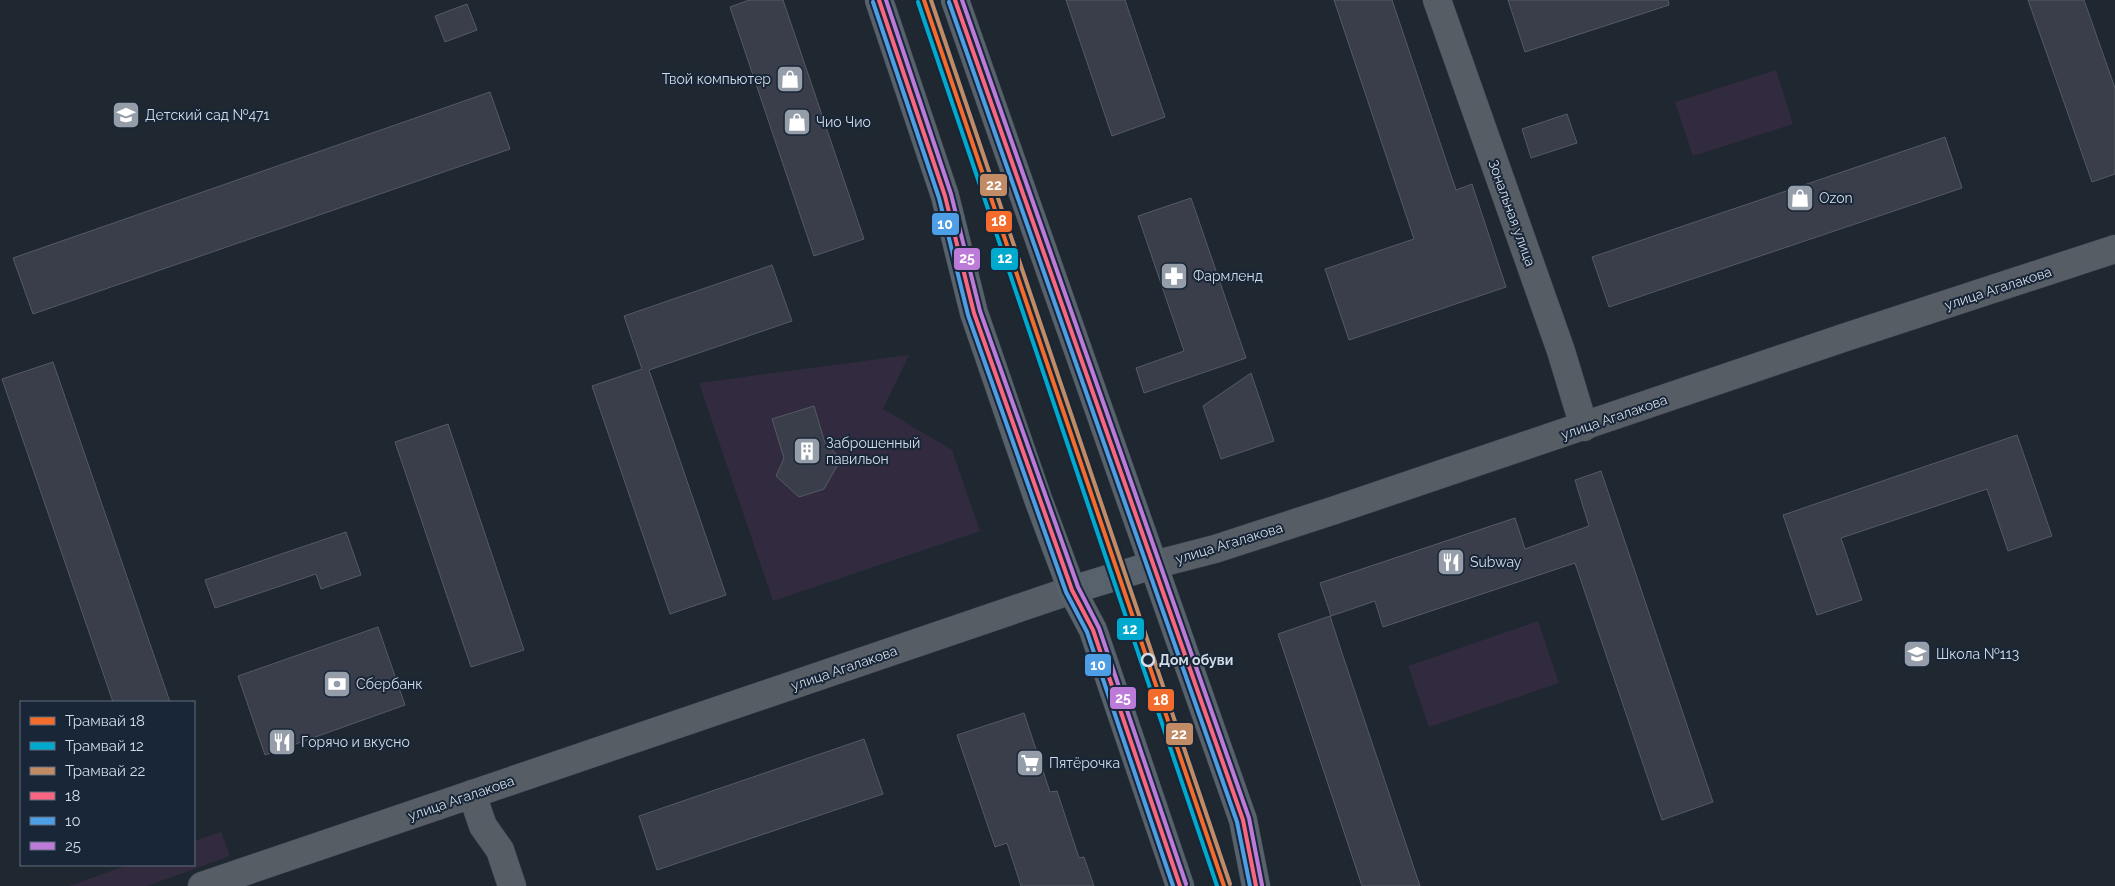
<svg xmlns="http://www.w3.org/2000/svg" width="2115" height="886" font-family="Raleway,sans-serif">
	<style>
		.green { fill: #322b3f }
		.building { fill: #393e4a; stroke: #555a63 }
		.lines { fill: none; stroke-linecap: round; stroke-linejoin: round }
		.minor-casing { stroke: #3b414a; stroke-width: 29 }
		.major-casing { stroke: #3b414a; stroke-width: 29 }
		.minor { stroke: #575d65; stroke-width: 28 }
		.major { stroke: #57626c; stroke-width: 28 }
		.bus-1-casing { stroke: #182638; stroke-width: 8 }
		.bus-2-casing { stroke: #182638; stroke-width: 8 }
		.bus-3-casing { stroke: #182638; stroke-width: 8 }
		.bus-1 { stroke: #fa6682; stroke-width: 4 }
		.bus-2 { stroke: #4d9ee5; stroke-width: 4 }
		.bus-3 { stroke: #bd7bd9; stroke-width: 4 }
		.tram-1-casing { stroke: #182638; stroke-width: 8 }
		.tram-2-casing { stroke: #182638; stroke-width: 8 }
		.tram-3-casing { stroke: #182638; stroke-width: 8 }
		.tram-1 { stroke: #f36c2b; stroke-width: 4 }
		.tram-2 { stroke: #00a9ce; stroke-width: 4 }
		.tram-3 { stroke: #c18c65; stroke-width: 4 }
		.stop-dot { fill: #182638; stroke: #d3dde8; stroke-width: 2.5 }
		.labels { text-anchor: middle; dominant-baseline: central; stroke-width: 4; stroke-linejoin: round; paint-order: stroke }
		.poi-label { font-size: 14px; fill: #d3dde8; stroke: #182638; text-anchor: start }
		.street-label { font-size: 14px; fill: #d3dde8; stroke: #182638 }
		.stop-label { font-size: 14px; font-weight: bold; fill: #d3dde8; stroke: #182638; text-anchor: start }
		.line-badge { stroke: #182638; stroke-width: 2 }
		.badge-label { font-size: 14px; text-anchor: middle; font-weight: bold; fill: #fff }
	</style>
	<rect width="100%" height="100%" fill="#1f2731"/>
	<g class="green">
		<polygon points="1776,70 1793,124 1693,156 1675,102"/>
		<polygon points="909,355 883,409 952,450 980,531 773,601 699,383"/>
		<polygon points="1538,621 1559,683 1429,727 1408,666"/>
		<polygon points="221,832 230,856 147,886 69,886 128,865 194,865 194,841"/>
	</g>
	<g class="building">
		<polygon points="749,0 783,0 864,239 814,256 730,7"/>
		<polygon points="1066,0 1125,0 1165,117 1112,136"/>
		<polygon points="1334,0 1392,0 1456,190 1472,184 1506,287 1349,340 1325,269 1414,239"/>
		<polygon points="1508,0 1668,0 1669,5 1525,52"/>
		<polygon points="2028,0 2084,0 2115,88 2115,174 2092,182"/>
		<polygon points="467,4 477,30 445,42 435,16"/>
		<polygon points="490,92 510,149 33,314 13,258"/>
		<polygon points="1567,114 1577,143 1531,158 1522,129"/>
		<polygon points="1945,137 1962,188 1609,307 1592,257"/>
		<polygon points="1191,198 1246,358 1144,393 1136,368 1184,351 1138,216"/>
		<polygon points="772,265 792,321 649,370 726,595 670,614 592,386 642,369 624,316"/>
		<polygon points="53,362 170,702 113,702 2,379"/>
		<polygon points="1251,373 1274,441 1221,459 1203,406"/>
		<polygon points="814,406 825,443 841,459 824,489 799,497 776,476 784,458 772,419"/>
		<polygon points="448,424 524,650 471,667 395,442"/>
		<polygon points="2017,435 2052,536 2008,551 1987,489 1841,538 1862,600 1817,615 1783,515"/>
		<polygon points="1601,471 1713,802 1662,820 1575,563 1383,627 1375,601 1331,616 1320,583 1515,518 1525,549 1589,526 1575,480"/>
		<polygon points="346,532 361,575 321,589 316,574 215,608 205,580"/>
		<polygon points="1330,616 1341,650 1420,886 1362,886 1278,634"/>
		<polygon points="378,627 405,705 265,755 238,676"/>
		<polygon points="1024,713 1050,792 1057,791 1079,858 1084,857 1094,886 1021,886 1007,843 995,847 957,735"/>
		<polygon points="864,739 883,794 657,870 639,816"/>
	</g>
	<g class="lines">
		<g class="minor-casing">
			<g id="minor">
				<polyline points="1437,0 1561,351 1584,427"/>
				<polyline points="1153,565 1215,549 1332,511 1846,337 2115,249"/>
				<polyline points="472,794 483,826 500,850 512,886"/>
				<polyline points="202,886 1072,590"/>
			</g>
		</g>
		<g class="major-casing">
			<g id="major">
				<polyline points="879,0 945,196 974,313 1038,499 1072,590 1093,630 1180,886"/>
				<polyline points="955,0 1243,820 1256,886"/>
				<polyline points="1072,590 1153,565"/>
			</g>
		</g>
		<use href="#minor" class="minor"/>
		<use href="#major" class="major"/>
		<g class="bus-1-casing">
			<g id="bus-1">
				<polyline points="879,0 945,196 974,313 1072,590 1093,630 1180,886"/>
				<polyline points="955,0 1243,820 1256,886"/>
			</g>
		</g>
		<g class="bus-2-casing">
			<g id="bus-2">
				<polyline points="873,2 939,198 968,315 1066,592 1087,632 1173,886"/>
				<polyline points="949,2 1237,822 1250,886"/>
			</g>
		</g>
		<g class="bus-3-casing">
			<g id="bus-3">
				<polyline points="886,0 951,194 980,311 1078,587 1099,628 1186,884"/>
				<polyline points="962,0 1249,818 1262,885"/>
			</g>
		</g>
		<use href="#bus-1" class="bus-1"/>
		<use href="#bus-2" class="bus-2"/>
		<use href="#bus-3" class="bus-3"/>
		<g class="tram-1-casing">
			<polyline id="tram-1" points="924,0 1224,886"/>
		</g>
		<g class="tram-2-casing">
			<polyline id="tram-2" points="918,2 1217,886"/>
		</g>
		<g class="tram-3-casing">
			<polyline id="tram-3" points="931,0 1230,884"/>
		</g>
		<use href="#tram-1" class="tram-1"/>
		<use href="#tram-2" class="tram-2"/>
		<use href="#tram-3" class="tram-3"/>
	</g>
	<defs>
		<g id="shop-square" transform="scale(1.4375)"><rect x="-9" y="-9" width="18" height="18" rx="4" fill="#949da8" stroke="#182638"/><path d="M-5-2.5h2.3a2.7 3.5 0 0 1 5.4 0H5L5.5 6h-11ZM-1.5-2.5h3a1.5 2.3 0 0 0-3 0Z" fill="#fff"/></g>
		<g id="school-square" transform="scale(1.4375)"><rect x="-9" y="-9" width="18" height="18" rx="4" fill="#949da8" stroke="#182638"/><path d="M0-5L7-2L0 1L-7-2ZM-4 1L0 2.5L4 1V4Q0 6-4 4Z" fill="#fff"/></g>
		<g id="pharmacy-square" transform="scale(1.4375)"><rect x="-9" y="-9" width="18" height="18" rx="4" fill="#949da8" stroke="#182638"/><path d="M-2-6h4v4h4v4h-4v4h-4v-4h-4v-4h4Z" fill="#fff"/></g>
		<g id="building-square" transform="scale(1.4375)"><rect x="-9" y="-9" width="18" height="18" rx="4" fill="#949da8" stroke="#182638"/><path d="M-4-6H4V6H1V3H-1V6H-4ZM-2.5-4.3h1.7v1.8h-1.7ZM.8-4.3h1.7v1.8H.8ZM-2.5-1h1.7V.8h-1.7ZM.8-1h1.7V.8H.8Z" fill="#fff"/></g>
		<g id="restaurant-square" transform="scale(1.4375)"><rect x="-9" y="-9" width="18" height="18" rx="4" fill="#949da8" stroke="#182638"/><path d="M-5-6h1v4h1v-4h1v4h1v-4h1v5L-1.5 .5V6h-2V.5L-5-1ZM5-6V6H3V1.5H1.5Q1.5-4 5-6Z" fill="#fff"/></g>
		<g id="bank-square" transform="scale(1.4375)"><rect x="-9" y="-9" width="18" height="18" rx="4" fill="#949da8" stroke="#182638"/><path d="M-6-4H6V4H-6ZM0-2.3a2.3 2.3 0 1 0 0 4.6a2.3 2.3 0 1 0 0-4.6Z" fill="#fff"/></g>
		<g id="supermarket-square" transform="scale(1.4375)"><rect x="-9" y="-9" width="18" height="18" rx="4" fill="#949da8" stroke="#182638"/><path d="M-6-5.5h2.5l.6 2H6L4.5 2H-2.5L-4.4-4H-6ZM-1.5 3.2a1.3 1.3 0 1 0 .1 0ZM3 3.2a1.3 1.3 0 1 0 .1 0Z" fill="#fff"/></g>
	</defs>
	<g fill-rule="evenodd">
		<use href="#shop-square" x="790" y="79"/>
		<use href="#school-square" x="126" y="115"/>
		<use href="#shop-square" x="797" y="122"/>
		<use href="#shop-square" x="1800" y="198"/>
		<use href="#pharmacy-square" x="1174" y="276"/>
		<use href="#building-square" x="807" y="451"/>
		<use href="#restaurant-square" x="1451" y="562"/>
		<use href="#school-square" x="1917" y="654"/>
		<use href="#bank-square" x="337" y="684"/>
		<use href="#restaurant-square" x="282" y="742"/>
		<use href="#supermarket-square" x="1030" y="763"/>
	</g>
	<circle class="stop-dot" cx="1148" cy="660" r="6"/>
	<g class="labels">
		<g class="poi-label">
			<text x="771" y="79" text-anchor="end">Твой компьютер</text>
			<text x="145" y="115">Детский сад №471</text>
			<text x="816" y="122">Чио Чио</text>
			<text x="1819" y="198">Ozon</text>
			<text x="1193" y="276">Фармленд</text>
			<text x="826" y="443">Заброшенный<tspan x="826" dy="16">павильон</tspan></text>
			<text x="1470" y="562">Subway</text>
			<text x="1936" y="654">Школа №113</text>
			<text x="356" y="684">Сбербанк</text>
			<text x="301" y="742">Горячо и вкусно</text>
			<text x="1049" y="763">Пятёрочка</text>
		</g>
		<g class="street-label">
			<text transform="translate(1512 213) rotate(70)">Зональная улица</text>
			<text transform="translate(1998 288) rotate(-18)">улица Агалакова</text>
			<text transform="translate(1614 417) rotate(-19)">улица Агалакова</text>
			<text transform="translate(1229 543) rotate(-17)">улица Агалакова</text>
			<text transform="translate(844 668) rotate(-19)">улица Агалакова</text>
			<text transform="translate(461 798) rotate(-19)">улица Агалакова</text>
		</g>
		<g class="stop-label">
			<text x="1159" y="660">Дом обуви</text>
		</g>
	</g>
	<g class="line-badge">
		<rect x="979" y="173" width="29" height="24" rx="5" fill="#c18c65"/>
		<rect x="985" y="210" width="28" height="23" rx="5" fill="#f36c2b"/>
		<rect x="931" y="212" width="29" height="24" rx="5" fill="#4d9ee5"/>
		<rect x="990" y="247" width="29" height="24" rx="5" fill="#00a9ce"/>
		<rect x="953" y="247" width="28" height="24" rx="5" fill="#bd7bd9"/>
		<rect x="1116" y="617" width="29" height="24" rx="5" fill="#00a9ce"/>
		<rect x="1084" y="653" width="28" height="24" rx="5" fill="#4d9ee5"/>
		<rect x="1109" y="686" width="28" height="24" rx="5" fill="#bd7bd9"/>
		<rect x="1147" y="688" width="28" height="24" rx="5" fill="#f36c2b"/>
		<rect x="1165" y="722" width="29" height="24" rx="5" fill="#c18c65"/>
	</g>
	<g class="badge-label">
		<text x="994" y="190">22</text>
		<text x="999" y="226">18</text>
		<text x="945" y="229">10</text>
		<text x="1005" y="263">12</text>
		<text x="967" y="263">25</text>
		<text x="1130" y="634">12</text>
		<text x="1098" y="670">10</text>
		<text x="1123" y="703">25</text>
		<text x="1161" y="705">18</text>
		<text x="1179" y="739">22</text>
	</g>
	<rect x="20" y="701" width="175" height="165" fill="#182638" stroke="#636f7e"/>
	<rect x="30" y="717" width="25" height="8" fill="#f36c2b" stroke="#636f7e"/>
	<text x="65" y="726" font-size="15" fill="#d3dde8">Трамвай 18</text>
	<rect x="30" y="742" width="25" height="8" fill="#00a9ce" stroke="#636f7e"/>
	<text x="65" y="751" font-size="15" fill="#d3dde8">Трамвай 12</text>
	<rect x="30" y="767" width="25" height="8" fill="#c18c65" stroke="#636f7e"/>
	<text x="65" y="776" font-size="15" fill="#d3dde8">Трамвай 22</text>
	<rect x="30" y="792" width="25" height="8" fill="#fa6682" stroke="#636f7e"/>
	<text x="65" y="801" font-size="15" fill="#d3dde8">18</text>
	<rect x="30" y="817" width="25" height="8" fill="#4d9ee5" stroke="#636f7e"/>
	<text x="65" y="826" font-size="15" fill="#d3dde8">10</text>
	<rect x="30" y="842" width="25" height="8" fill="#bd7bd9" stroke="#636f7e"/>
	<text x="65" y="851" font-size="15" fill="#d3dde8">25</text>
</svg>
